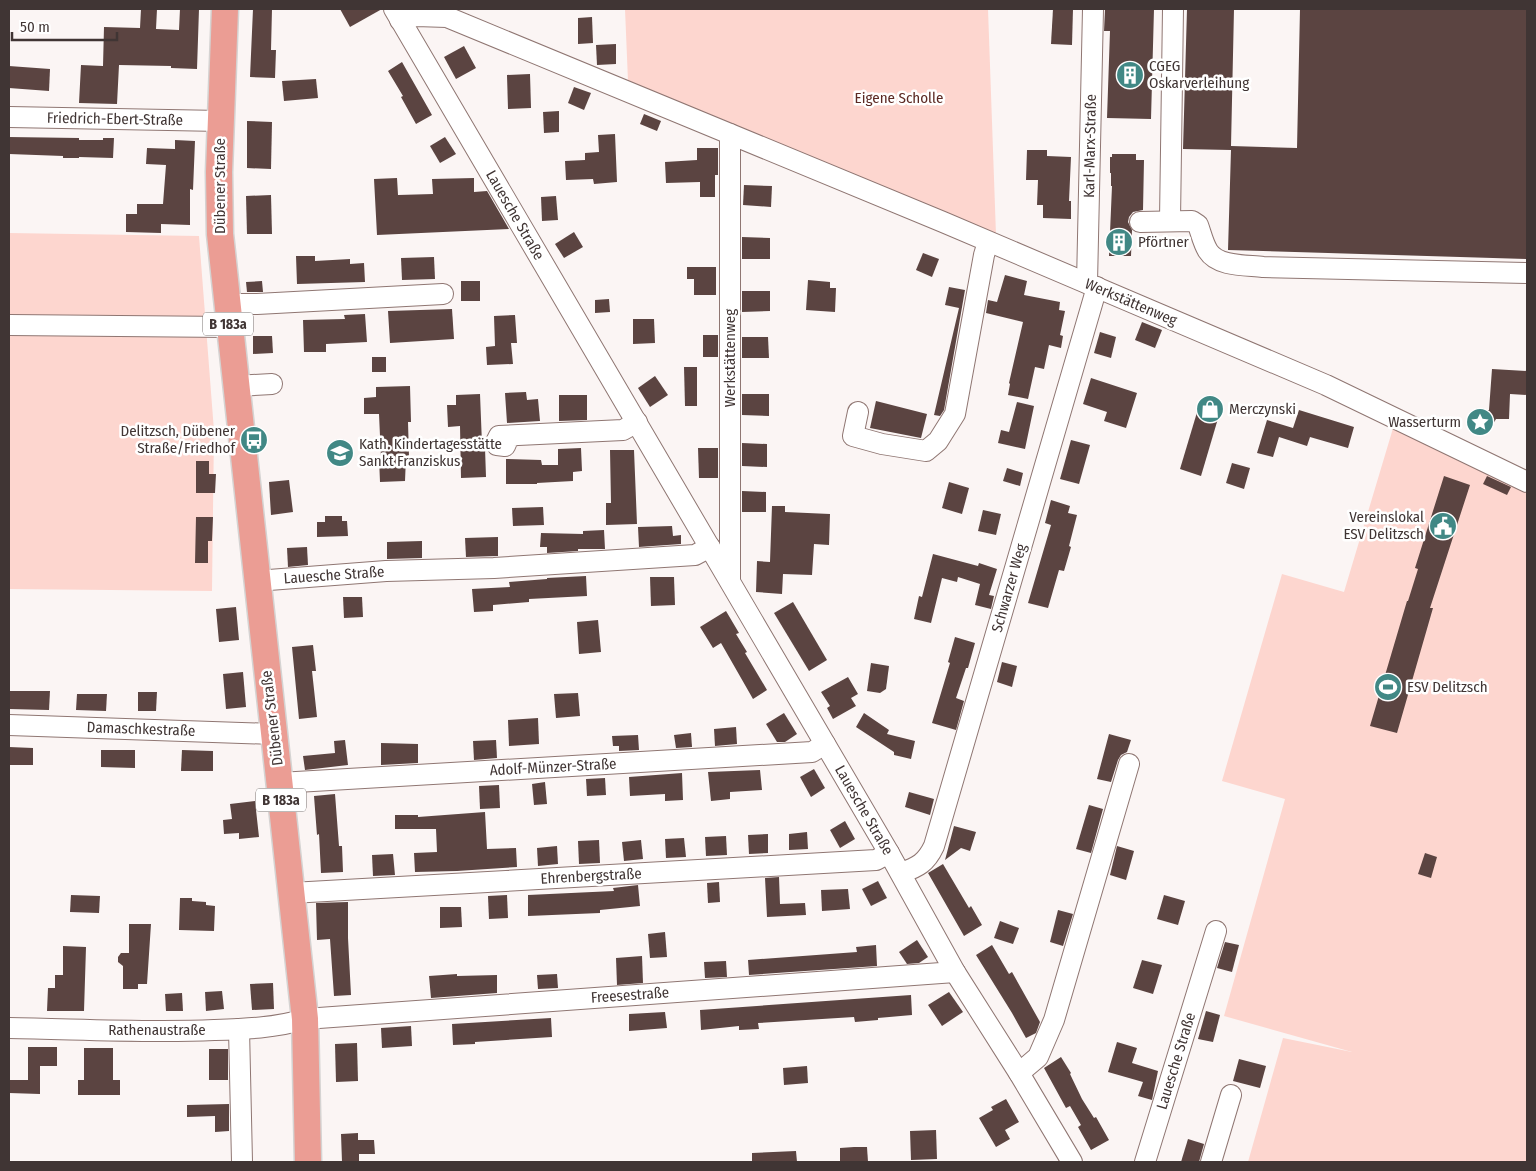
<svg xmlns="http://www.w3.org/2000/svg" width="1536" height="1171" font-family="'Fira Sans Condensed',sans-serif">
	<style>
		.green { fill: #fdd6cf }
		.building { fill: #5b4441 }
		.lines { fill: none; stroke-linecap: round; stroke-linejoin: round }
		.minor-casing { stroke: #8f7672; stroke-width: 22 }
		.major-casing { stroke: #d5d3d2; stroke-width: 29 }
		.minor { stroke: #fff; stroke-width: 20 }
		.major { stroke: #eb9d94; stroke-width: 26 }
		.labels { text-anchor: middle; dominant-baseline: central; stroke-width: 5; stroke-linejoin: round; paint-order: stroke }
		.shield { fill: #fff; stroke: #797271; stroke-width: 1 }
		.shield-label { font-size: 14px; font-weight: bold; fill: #403534 }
		.poi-label { font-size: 15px; fill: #403534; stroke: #fff; text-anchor: start }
		.park-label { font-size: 15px; fill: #5c2923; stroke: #fff }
		.street-label { font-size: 15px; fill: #403534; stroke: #fff }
	</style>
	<rect width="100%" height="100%" fill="#fbf5f4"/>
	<g class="green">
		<polygon points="625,9 988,9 996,235 628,81"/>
		<polygon points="9,233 199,236 214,431 212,591 9,589"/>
		<polygon points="1394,425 1527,489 1527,1162 1248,1162 1283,1038 1352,1052 1224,1016 1285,799 1222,781 1282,574 1344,592"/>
	</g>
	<g class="building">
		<polygon points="141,9 157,9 156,29 179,30 180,9 199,9 197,69 171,68 171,66 119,65 117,104 79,103 81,65 103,66 104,27 140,28"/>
		<polygon points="253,9 272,9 271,50 276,50 275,78 250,77"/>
		<polygon points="340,9 382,9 350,27"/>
		<polygon points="1053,9 1073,9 1072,45 1051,44"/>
		<polygon points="1105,9 1154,9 1151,119 1107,118 1110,31 1104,31"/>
		<polygon points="1187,9 1234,9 1231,146 1297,148 1300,9 1527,9 1527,259 1228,250 1231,150 1183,149"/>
		<polygon points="592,17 593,43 578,44 578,18"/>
		<polygon points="616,44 616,64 597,65 596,45"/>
		<polygon points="464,46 476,68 456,79 444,57"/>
		<polygon points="402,62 432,115 416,124 401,97 403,96 388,71"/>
		<polygon points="9,66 50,69 49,91 9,88"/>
		<polygon points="530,74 531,108 508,109 507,75"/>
		<polygon points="316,79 318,98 284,101 282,81"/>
		<polygon points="574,87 591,93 584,110 568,103"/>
		<polygon points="559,111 559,132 544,133 543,112"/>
		<polygon points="644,114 661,121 657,131 640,124"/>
		<polygon points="247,121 272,122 271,169 247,168"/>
		<polygon points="615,134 617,182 594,184 593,179 566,180 565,161 585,160 585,153 599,152 598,135"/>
		<polygon points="9,137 79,138 79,140 103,140 103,138 114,138 113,158 79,157 79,158 63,158 63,156 9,154"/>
		<polygon points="445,137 456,154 440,163 430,146"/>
		<polygon points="175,140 195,141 193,190 190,189 190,225 161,224 161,233 126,232 126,214 137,214 137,204 163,204 166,165 146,164 147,148 175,149"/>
		<polygon points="697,148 718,148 718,175 715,175 715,197 700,197 700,182 666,183 665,162 697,160"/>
		<polygon points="1027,150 1047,150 1047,156 1071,157 1069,201 1071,201 1071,219 1043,218 1043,205 1037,205 1038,180 1026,180"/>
		<polygon points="1112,154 1136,154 1136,160 1144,160 1143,210 1133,212 1129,217 1128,222 1132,230 1131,256 1109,256 1112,186 1111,186 1111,173 1110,173 1110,157 1112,157"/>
		<polygon points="397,178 398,195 433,194 432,179 474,178 474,192 487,191 509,229 377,235 374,179"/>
		<polygon points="744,185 772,186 771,207 743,205"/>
		<polygon points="271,195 272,234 247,234 246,196"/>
		<polygon points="556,196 558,220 542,221 541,197"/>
		<polygon points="574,232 583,247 564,258 555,244"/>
		<polygon points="742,237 770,238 770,259 742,259"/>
		<polygon points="923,253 939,259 932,277 916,270"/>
		<polygon points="296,256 315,256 315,261 350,259 350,264 364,263 365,282 297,284"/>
		<polygon points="434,257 435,279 402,280 401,258"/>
		<polygon points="687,267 716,267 716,295 694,295 694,279 687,279"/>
		<polygon points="1005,275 1027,281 1024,295 1060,302 1059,310 1065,311 1060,335 1063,336 1061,348 1049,345 1044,369 1035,367 1028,399 1008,395 1010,384 1009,383 1023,322 986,313 988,300 997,302"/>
		<polygon points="808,280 830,282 830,288 836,288 835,312 806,310"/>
		<polygon points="262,281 263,292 247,292 246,282"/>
		<rect x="461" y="281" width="19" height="20"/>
		<polygon points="949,287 965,290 944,410 940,416 934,415 959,308 945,305"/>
		<polygon points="742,291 770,291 770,311 742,312"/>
		<polygon points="609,299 610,312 595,313 595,300"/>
		<polygon points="452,309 454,339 390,343 388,311"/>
		<polygon points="365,314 367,342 326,344 326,352 304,352 303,320 345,319 344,315"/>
		<polygon points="515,315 517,343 511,343 513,364 487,365 486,347 495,346 494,316"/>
		<polygon points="633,319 654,319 655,343 633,344"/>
		<polygon points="1142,322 1162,330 1155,348 1135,340"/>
		<polygon points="1100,332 1116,337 1111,358 1094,353"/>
		<rect x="703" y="335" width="15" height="22"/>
		<polygon points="253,336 272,336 273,353 253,354"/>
		<polygon points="742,337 768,337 769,358 742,358"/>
		<rect x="372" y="357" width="14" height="15"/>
		<polygon points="684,367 697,367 697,406 685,406"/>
		<polygon points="1492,369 1527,371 1527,395 1510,394 1509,419 1496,419 1489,431 1478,434 1469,426 1469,419 1473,412 1476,410 1489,410"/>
		<polygon points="655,376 668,395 650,407 638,388"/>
		<polygon points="1091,378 1137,393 1126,428 1104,421 1107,412 1083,404"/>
		<polygon points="410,386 411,422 408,422 409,457 406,457 405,481 380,482 379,458 381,458 379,414 364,414 364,398 376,397 376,387"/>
		<polygon points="526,392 527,400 538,399 540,421 507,423 505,393"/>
		<polygon points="480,394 482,444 484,444 485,448 486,477 461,478 460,426 448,427 447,405 456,405 456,395"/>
		<polygon points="742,394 769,394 769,416 742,415"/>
		<polygon points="559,395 587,395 587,420 559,421"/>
		<polygon points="1201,399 1222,405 1201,476 1180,469"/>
		<polygon points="876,401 927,414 921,438 870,428"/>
		<polygon points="1017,402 1034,406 1025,449 998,443 1001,430 1009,432"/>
		<polygon points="1299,410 1354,427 1348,448 1310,437 1307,446 1279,437 1273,457 1257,453 1267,420 1293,428"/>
		<polygon points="1071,440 1090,445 1079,484 1060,479"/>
		<polygon points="742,443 767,444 767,467 742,466"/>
		<polygon points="581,448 582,471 573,472 573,481 537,483 537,484 506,484 506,459 541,460 542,465 558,465 558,449"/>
		<polygon points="698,448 718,448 718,478 699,478"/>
		<polygon points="610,450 634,450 637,524 606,525 606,503 611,503"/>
		<polygon points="196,461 209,461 209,474 216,474 215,493 196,493"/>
		<polygon points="1232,463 1250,468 1244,489 1226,483"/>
		<polygon points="1007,468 1023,473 1020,486 1003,481"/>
		<polygon points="1444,476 1470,485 1430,608 1433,608 1397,733 1370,726 1407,601 1408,601 1418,569 1415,568"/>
		<polygon points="1487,476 1511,487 1507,495 1483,484"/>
		<polygon points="289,480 293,512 271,515 269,482"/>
		<polygon points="949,482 969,488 962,514 942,508"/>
		<polygon points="742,491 766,492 766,512 742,512"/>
		<polygon points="1051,500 1070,506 1068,513 1077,515 1069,546 1071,547 1064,571 1059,570 1048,608 1028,603 1051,525 1045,523"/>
		<polygon points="772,506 785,506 785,512 830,514 829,545 814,544 812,575 783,574 782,594 756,592 757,561 770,562"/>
		<polygon points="543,507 544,525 513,526 512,508"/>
		<polygon points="983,510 1001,514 996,535 978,531"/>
		<polygon points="325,516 342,516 342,521 347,521 348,536 317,537 317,522 325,522"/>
		<polygon points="196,517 213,517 212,541 208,541 208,563 195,563"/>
		<polygon points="672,526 673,536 681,535 681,544 639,547 638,527"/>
		<polygon points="604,530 605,549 578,549 578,551 547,553 547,547 540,547 541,533 583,534 583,531"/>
		<polygon points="498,537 498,556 466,557 465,538"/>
		<polygon points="422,541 422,558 387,559 387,542"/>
		<polygon points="307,547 308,565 288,567 287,548"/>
		<polygon points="933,554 978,566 979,563 997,569 989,595 994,596 991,609 975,605 980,584 958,577 957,582 942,578 931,623 914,619 919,596 922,597"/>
		<polygon points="586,576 587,596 529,599 529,602 493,605 493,611 474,612 472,589 510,587 509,582 547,579 547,578"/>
		<polygon points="650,577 674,577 675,605 651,606"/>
		<polygon points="343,597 362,597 363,617 344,618"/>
		<polygon points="793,602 827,660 809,671 774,613"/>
		<polygon points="236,607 239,640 219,642 216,609"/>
		<polygon points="726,611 739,633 736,634 747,652 745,653 767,690 753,699 721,643 713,648 700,627"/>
		<polygon points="598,620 601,652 579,654 577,622"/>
		<polygon points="955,637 975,643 968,668 966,668 956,698 964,701 956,730 932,723 950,663 948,662"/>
		<polygon points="313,645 316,671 312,671 317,717 299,719 292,647"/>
		<polygon points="1002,662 1017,666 1012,687 997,682"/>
		<polygon points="871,663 889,666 886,689 880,693 867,691"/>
		<polygon points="243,672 246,707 226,709 223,674"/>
		<polygon points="848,677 858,694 851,698 856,706 833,719 827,708 830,706 821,692"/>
		<polygon points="10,691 50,691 49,710 9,709"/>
		<polygon points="138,692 157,692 156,711 138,711"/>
		<polygon points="578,693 580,716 556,718 554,694"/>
		<polygon points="77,694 107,694 106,711 76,710"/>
		<polygon points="784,713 797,734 785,742 777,742 766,724"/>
		<polygon points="864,713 889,730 887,734 915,741 911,759 894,755 894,752 856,727"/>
		<polygon points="538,718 539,744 509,746 508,720"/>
		<polygon points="736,727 737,744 715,746 714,729"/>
		<polygon points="691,733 692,747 676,748 674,735"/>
		<polygon points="1109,734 1131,740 1127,752 1121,755 1118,760 1111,782 1097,779"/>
		<polygon points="638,735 639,750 619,751 619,746 613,746 612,736"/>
		<polygon points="345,740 348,765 305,770 303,756 335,753 334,741"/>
		<polygon points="496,740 497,758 474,760 473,741"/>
		<polygon points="381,743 418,744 418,763 381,765"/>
		<polygon points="9,747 33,748 33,765 9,765"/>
		<polygon points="101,750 135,750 135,768 101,767"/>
		<polygon points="182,750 213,751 213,771 181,771"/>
		<polygon points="814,769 825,788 811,797 800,777"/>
		<polygon points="760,770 762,790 730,792 730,799 711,801 708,772"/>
		<polygon points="682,773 683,800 665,801 665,794 630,796 629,777"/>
		<polygon points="605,778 606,795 587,796 586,779"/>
		<polygon points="545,782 547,804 534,805 532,784"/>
		<polygon points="499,785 500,808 480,809 479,786"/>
		<polygon points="909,792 934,799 930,815 905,807"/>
		<polygon points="335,794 339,846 342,846 343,872 321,873 319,834 317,835 314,796"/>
		<polygon points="255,801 259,837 239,839 239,833 224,834 223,820 232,819 230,804"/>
		<polygon points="1089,805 1103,809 1091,853 1076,849"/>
		<polygon points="485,812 487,849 516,848 517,867 457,871 415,872 414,853 437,852 436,829 395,829 395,815 418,815 418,817"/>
		<polygon points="845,821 855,839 840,848 830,830"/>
		<polygon points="954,826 976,832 970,851 961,848 945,860"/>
		<polygon points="807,832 808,849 789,850 789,834"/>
		<polygon points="768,834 768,853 749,854 748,835"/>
		<polygon points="726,836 727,855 706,856 705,837"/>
		<polygon points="684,838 686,857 666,858 665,839"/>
		<polygon points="599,840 600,863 579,864 578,841"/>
		<polygon points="641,840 643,859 624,861 622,842"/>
		<polygon points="557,846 558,864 538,866 537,848"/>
		<polygon points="1117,846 1134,851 1126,880 1110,875"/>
		<polygon points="1425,853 1437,857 1431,878 1418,874"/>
		<polygon points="393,854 395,875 373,876 372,855"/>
		<polygon points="943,864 969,908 971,906 982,925 964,936 928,873"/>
		<polygon points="779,877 780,904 805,903 806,915 767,917 765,878"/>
		<polygon points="878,881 887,898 871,906 862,889"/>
		<polygon points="719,882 720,902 708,903 707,883"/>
		<polygon points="638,885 640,906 600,910 600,913 528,916 528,895 614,891 613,888"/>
		<polygon points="848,889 850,909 822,911 821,890"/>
		<polygon points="71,895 100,896 99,913 70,912"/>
		<polygon points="507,895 508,918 489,919 488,896"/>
		<polygon points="1164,895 1185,901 1178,925 1157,919"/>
		<polygon points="180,898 192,898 192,901 206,902 206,905 215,906 214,931 179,930"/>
		<polygon points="348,902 348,938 351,995 334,996 330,939 317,940 316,903"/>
		<polygon points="440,907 461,907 462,927 440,928"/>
		<polygon points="1058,910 1073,914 1063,946 1050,942"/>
		<polygon points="1000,921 1019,928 1013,944 994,938"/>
		<polygon points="129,924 151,924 147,984 138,984 138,989 123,989 123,966 118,962 118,957 121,953 129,953"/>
		<polygon points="665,932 667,957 650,958 648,934"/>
		<polygon points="917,940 928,957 919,963 907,964 899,952"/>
		<polygon points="1225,942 1239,945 1232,972 1217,968"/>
		<polygon points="876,945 877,966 749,975 748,960 857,952 856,947"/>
		<polygon points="992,945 1009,974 1012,972 1040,1022 1036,1033 1026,1038 1012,1013 976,955"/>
		<polygon points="63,946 86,947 84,1011 47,1011 48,988 55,988 55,975 63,975"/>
		<polygon points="642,956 643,983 617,985 616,958"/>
		<polygon points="1142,960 1162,965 1153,994 1133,988"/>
		<polygon points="726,961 727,977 705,978 704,962"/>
		<polygon points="457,974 457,976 497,975 497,993 431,998 429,976"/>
		<polygon points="557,974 558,988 538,989 537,975"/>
		<polygon points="273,983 274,1009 252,1010 250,984"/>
		<polygon points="222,991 224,1009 206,1011 205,992"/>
		<polygon points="949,992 963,1012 942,1026 928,1005"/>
		<polygon points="182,993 183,1011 166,1011 165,994"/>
		<polygon points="911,995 912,1015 878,1018 878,1020 855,1022 854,1017 758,1023 759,1029 739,1030 739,1026 701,1030 700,1010"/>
		<polygon points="1206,1011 1220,1015 1213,1042 1198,1039"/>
		<polygon points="665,1012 667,1028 629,1031 629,1014"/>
		<polygon points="551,1018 552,1037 475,1042 475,1044 453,1045 452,1024"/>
		<polygon points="411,1026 412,1046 382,1048 381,1028"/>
		<polygon points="1117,1042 1137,1048 1132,1063 1158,1071 1152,1100 1138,1096 1143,1082 1108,1072"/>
		<polygon points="357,1043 358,1081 336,1082 335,1044"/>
		<polygon points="28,1047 57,1047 57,1066 40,1066 40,1094 9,1093 9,1080 28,1080"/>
		<polygon points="84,1048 113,1048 113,1080 120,1080 120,1095 78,1095 78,1080 84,1080"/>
		<rect x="209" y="1049" width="19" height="31"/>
		<polygon points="1061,1057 1071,1073 1070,1074 1082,1099 1094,1118 1096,1117 1109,1140 1091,1150 1078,1127 1081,1125 1070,1106 1066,1108 1044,1068"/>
		<polygon points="1239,1059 1266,1066 1260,1088 1233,1081"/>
		<polygon points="807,1066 808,1083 784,1085 783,1068"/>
		<polygon points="1006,1099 1019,1122 1005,1130 1010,1139 996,1147 979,1118 993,1110 991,1107"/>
		<polygon points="229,1104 229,1131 215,1132 215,1116 187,1117 187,1105"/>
		<polygon points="936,1130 937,1159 911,1160 910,1131"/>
		<polygon points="358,1133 358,1140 374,1140 375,1154 359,1154 359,1162 342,1162 341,1134"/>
		<polygon points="1188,1139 1204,1144 1199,1162 1181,1162"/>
		<polygon points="854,1147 867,1147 868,1162 840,1162 840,1148"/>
		<polygon points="796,1151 797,1162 752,1162 752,1153"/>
	</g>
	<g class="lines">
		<g class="minor-casing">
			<g id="minor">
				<polyline points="394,9 889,853 955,972 1019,1073 1072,1162"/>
				<polyline points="400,20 416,16 447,17 943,222 1326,385 1527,482"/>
				<polyline points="9,117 221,121"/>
				<polyline points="1170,220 1173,9"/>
				<path d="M1140,222L1192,221L1198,225C1201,233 1203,243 1208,251C1218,267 1247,265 1263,267L1527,273"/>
				<polyline points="1087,283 1093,9"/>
				<polyline points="226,304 257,304 443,294"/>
				<polyline points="9,325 229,327"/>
				<polyline points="236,386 272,384"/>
				<polyline points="858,412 853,436 882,444 926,451 938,441 955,414 984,255 988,242"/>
				<polyline points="513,436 508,439 505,446 497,445 496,442 499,436 623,430 637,422"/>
				<polyline points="730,580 730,134"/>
				<polyline points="256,581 386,571 494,568 695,555 710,547"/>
				<polyline points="9,725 273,734"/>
				<polyline points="279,783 812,752 825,744"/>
				<path d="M901,873C918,867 926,863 934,846L1097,287"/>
				<polyline points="291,893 876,860 889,853"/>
				<path d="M9,1028C77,1029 146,1033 214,1030C244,1029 276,1028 305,1019L955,972"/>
				<polyline points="239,1029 242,1162"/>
				<polyline points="1019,1073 1038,1057 1054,1020 1129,764"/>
				<polyline points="1145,1162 1216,931"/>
				<polyline points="1211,1162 1231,1095"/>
			</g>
		</g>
		<g class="major-casing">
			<polyline id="major" points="225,9 219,172 220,234 305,1019 308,1162"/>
		</g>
		<use href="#minor" class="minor"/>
		<use href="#major" class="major"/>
	</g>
	<defs>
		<g id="building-disc" transform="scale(1.4375)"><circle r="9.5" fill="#418885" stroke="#fff"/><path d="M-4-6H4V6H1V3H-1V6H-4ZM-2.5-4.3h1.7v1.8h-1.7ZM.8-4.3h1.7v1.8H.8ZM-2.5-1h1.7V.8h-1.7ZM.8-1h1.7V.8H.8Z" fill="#fff"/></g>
		<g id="shop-disc" transform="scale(1.4375)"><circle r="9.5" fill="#418885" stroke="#fff"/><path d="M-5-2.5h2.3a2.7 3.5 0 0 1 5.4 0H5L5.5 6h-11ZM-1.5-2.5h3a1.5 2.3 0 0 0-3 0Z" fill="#fff"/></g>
		<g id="sight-disc" transform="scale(1.4375)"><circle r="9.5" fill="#418885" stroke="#fff"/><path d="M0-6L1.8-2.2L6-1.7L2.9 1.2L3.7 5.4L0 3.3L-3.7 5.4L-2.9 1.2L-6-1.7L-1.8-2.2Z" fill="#fff"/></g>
		<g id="bus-disc" transform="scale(1.4375)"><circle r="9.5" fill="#418885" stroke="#fff"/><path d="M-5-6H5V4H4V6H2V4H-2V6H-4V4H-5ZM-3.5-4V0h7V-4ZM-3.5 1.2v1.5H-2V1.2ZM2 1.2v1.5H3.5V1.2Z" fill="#fff"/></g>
		<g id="school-disc" transform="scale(1.4375)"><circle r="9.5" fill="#418885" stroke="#fff"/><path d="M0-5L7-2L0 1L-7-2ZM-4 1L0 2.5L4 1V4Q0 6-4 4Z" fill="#fff"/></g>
		<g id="civic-disc" transform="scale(1.4375)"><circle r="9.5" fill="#418885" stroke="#fff"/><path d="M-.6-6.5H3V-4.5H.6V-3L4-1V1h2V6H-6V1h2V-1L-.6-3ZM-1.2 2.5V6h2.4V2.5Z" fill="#fff"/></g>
		<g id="stadium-disc" transform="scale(1.4375)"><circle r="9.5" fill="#418885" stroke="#fff"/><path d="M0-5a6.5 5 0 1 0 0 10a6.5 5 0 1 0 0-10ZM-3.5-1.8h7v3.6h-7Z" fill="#fff"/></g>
	</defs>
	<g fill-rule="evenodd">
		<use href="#building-disc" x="1130" y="75"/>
		<use href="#building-disc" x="1119" y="242"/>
		<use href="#shop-disc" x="1210" y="409"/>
		<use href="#sight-disc" x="1480" y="422"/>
		<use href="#bus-disc" x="254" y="440"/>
		<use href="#school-disc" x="340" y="453"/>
		<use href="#civic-disc" x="1443" y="526"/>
		<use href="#stadium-disc" x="1388" y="687"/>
	</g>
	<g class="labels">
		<g class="shield">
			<rect x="203" y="312.5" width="50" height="23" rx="4"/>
			<rect x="256" y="788.5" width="50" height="23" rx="4"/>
		</g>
		<g class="shield-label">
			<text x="228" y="324">B 183a</text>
			<text x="281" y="800">B 183a</text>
		</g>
		<g class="poi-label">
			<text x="1149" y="66">CGEG<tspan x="1149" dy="17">Oskarverleihung</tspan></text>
			<text x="1138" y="242">Pförtner</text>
			<text x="1229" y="409">Merczynski</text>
			<text x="1461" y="422" text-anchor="end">Wasserturm</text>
			<text x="235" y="431" text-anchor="end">Delitzsch, Dübener<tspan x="235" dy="17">Straße/Friedhof</tspan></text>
			<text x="359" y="444">Kath. Kindertagesstätte<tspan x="359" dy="17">Sankt Franziskus</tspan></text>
			<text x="1424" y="517" text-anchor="end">Vereinslokal<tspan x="1424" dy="17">ESV Delitzsch</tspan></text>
			<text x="1407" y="687">ESV Delitzsch</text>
		</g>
		<g class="park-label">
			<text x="899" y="98">Eigene Scholle</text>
		</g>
		<g class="street-label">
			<text transform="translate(115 119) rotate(1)">Friedrich-Ebert-Straße</text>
			<text transform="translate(1090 146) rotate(-89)">Karl-Marx-Straße</text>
			<text transform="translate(220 186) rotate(-90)">Dübener Straße</text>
			<text transform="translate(515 215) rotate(60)">Lauesche Straße</text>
			<text transform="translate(1131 302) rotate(23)">Werkstättenweg</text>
			<text transform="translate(730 358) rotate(-90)">Werkstättenweg</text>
			<text transform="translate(334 575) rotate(-4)">Lauesche Straße</text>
			<text transform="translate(1009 588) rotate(-74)">Schwarzer Weg</text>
			<text transform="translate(272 718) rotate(-97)">Dübener Straße</text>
			<text transform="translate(141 729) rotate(2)">Damaschkestraße</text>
			<text transform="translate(553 767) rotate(-3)">Adolf-Münzer-Straße</text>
			<text transform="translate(864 810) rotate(60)">Lauesche Straße</text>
			<text transform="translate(591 876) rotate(-3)">Ehrenbergstraße</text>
			<text transform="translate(630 995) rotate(-4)">Freesestraße</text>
			<text x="157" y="1030">Rathenaustraße</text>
			<text transform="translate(1176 1061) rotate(-73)">Lauesche Straße</text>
		</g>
	</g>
	<rect width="1536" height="1171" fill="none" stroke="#403534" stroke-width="20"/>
	<path d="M12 32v8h105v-8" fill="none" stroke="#403534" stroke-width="2.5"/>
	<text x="20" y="32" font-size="15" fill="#403534" stroke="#ffffff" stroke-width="4" paint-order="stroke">50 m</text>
</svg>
